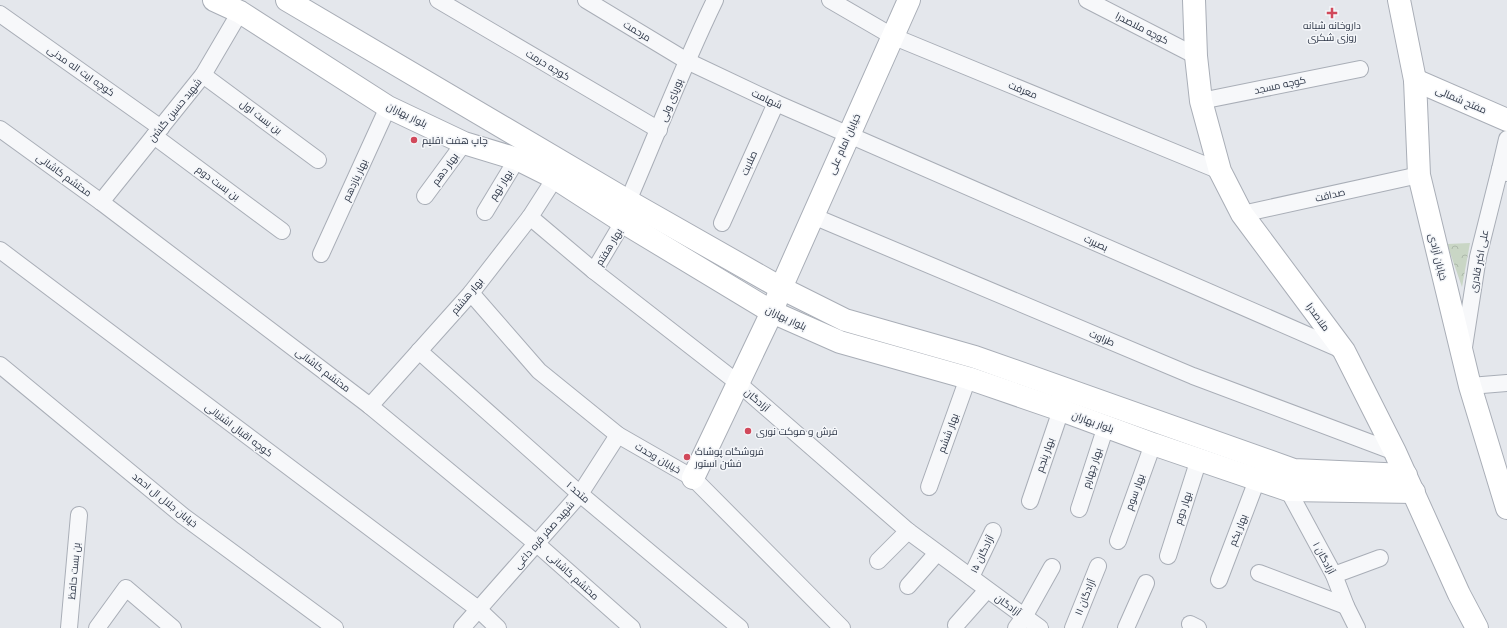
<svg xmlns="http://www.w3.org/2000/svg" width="1507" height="628" font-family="Quicksand,Cairo,sans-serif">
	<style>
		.forest { fill: url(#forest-crowns) }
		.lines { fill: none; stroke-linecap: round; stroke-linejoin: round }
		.street-casing { stroke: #a9aeb7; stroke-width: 18 }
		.secondary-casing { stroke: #a9aeb7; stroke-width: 24 }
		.street { stroke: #f7f8fa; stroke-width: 16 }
		.secondary { stroke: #fff; stroke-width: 22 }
		.poi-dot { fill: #d1495b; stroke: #f4f6f9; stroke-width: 1.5 }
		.labels { text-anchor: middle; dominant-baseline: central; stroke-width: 3; stroke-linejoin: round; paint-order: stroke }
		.poi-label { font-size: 10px; fill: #2b3445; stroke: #f4f6f9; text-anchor: start }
		.street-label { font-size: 10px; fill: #2b3445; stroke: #f4f6f9 }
	</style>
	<defs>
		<pattern id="forest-crowns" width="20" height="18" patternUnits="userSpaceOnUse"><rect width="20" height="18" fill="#c9d6c5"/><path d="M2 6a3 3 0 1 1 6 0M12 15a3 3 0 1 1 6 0" fill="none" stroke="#adb8ab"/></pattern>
	</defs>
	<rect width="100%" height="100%" fill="#e4e7ec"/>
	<polygon class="forest" points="1470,243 1462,287 1447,244"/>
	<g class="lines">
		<g class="street-casing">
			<g id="street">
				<polyline points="438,0 659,130"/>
				<polyline points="586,0 687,61 776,103 1344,351"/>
				<polyline points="830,0 892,36 1220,171"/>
				<polyline points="1087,0 1196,56"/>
				<polyline points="0,14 161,128"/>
				<polyline points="203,75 318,160"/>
				<polyline points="1201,101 1360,69"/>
				<polyline points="0,129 101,202 370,406 537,544 632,628"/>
				<polyline points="154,136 282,231"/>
				<polyline points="1507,139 1500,169 1507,173"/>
				<polyline points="425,196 464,143"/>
				<path d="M628,201C657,134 683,66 715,0"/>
				<polyline points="101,202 203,75 240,12"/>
				<polyline points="485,212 517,159"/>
				<polyline points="1242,214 1419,175"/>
				<polyline points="813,216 1193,376 1395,452"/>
				<polyline points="530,217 594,271 738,383 908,531 1040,628"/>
				<polyline points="722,223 776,103"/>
				<polyline points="0,250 478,609 498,628"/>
				<polyline points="321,254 388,107"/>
				<polyline points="594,271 623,222"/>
				<polyline points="471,293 539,371 618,435 693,478 842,628"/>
				<polyline points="1464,347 1478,257 1500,169"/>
				<polyline points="419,351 580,494 740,628"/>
				<polyline points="0,365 183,516 335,628"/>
				<polyline points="1470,386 1507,383"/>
				<polyline points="370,406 471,293 530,217 555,178"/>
				<polyline points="929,487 968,378"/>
				<polyline points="1288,490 1334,575 1346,606 1357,628"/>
				<polyline points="1030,501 1061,410"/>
				<polyline points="1079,509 1106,426"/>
				<polyline points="1118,541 1153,444"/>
				<polyline points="1168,556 1199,459"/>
				<polyline points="878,561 908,531"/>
				<polyline points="1259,573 1346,606"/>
				<polyline points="1334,575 1380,558"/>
				<polyline points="971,577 993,531"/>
				<polyline points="1219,580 1257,480"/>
				<polyline points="908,586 937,553"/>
				<polyline points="1190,624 1198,628"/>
				<polyline points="956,625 987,590"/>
				<polyline points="69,628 79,515"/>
				<polyline points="97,628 126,588 173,628"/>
				<polyline points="462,628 580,494 618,435"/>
				<polyline points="1016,628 1024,617 1052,567"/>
				<polyline points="1073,628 1098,566"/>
				<polyline points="1126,628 1146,583"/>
			</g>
		</g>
		<g class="secondary-casing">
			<g id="secondary">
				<polyline points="214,0 240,12 388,107 464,143 517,159 555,178 623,222 772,312 840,342 968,378 1061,410 1153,444 1288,490 1414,492"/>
				<polyline points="287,0 628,201 781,288 845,320 975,357 1294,470 1406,475"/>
				<polyline points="1194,0 1196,56 1201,101 1220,171 1242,214 1344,351 1395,452 1459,594 1477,628"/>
				<polyline points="1399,0 1415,80 1419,175 1470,386 1507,508"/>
				<polyline points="1415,80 1507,120"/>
				<polyline points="693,478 772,312 781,288 909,0"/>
			</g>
		</g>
		<use href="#street" class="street"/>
		<use href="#secondary" class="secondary"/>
	</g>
	<g class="poi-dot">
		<path d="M1330 7h4v4h4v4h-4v4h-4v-4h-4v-4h4z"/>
		<circle cx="414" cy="140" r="4"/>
		<circle cx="748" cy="431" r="4"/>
		<circle cx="687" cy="457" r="4"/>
	</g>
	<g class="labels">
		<g class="poi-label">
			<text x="1332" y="25" text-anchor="middle">داروخانه شبانه<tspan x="1332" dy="12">روزی شکری</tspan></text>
			<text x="422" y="140">چاپ هفت اقلیم</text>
			<text x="756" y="431">فرش و موکت نوری</text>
			<text x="695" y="451">فروشگاه پوشاک<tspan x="695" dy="12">فشن استور</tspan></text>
		</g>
		<g class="street-label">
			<text transform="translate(1142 28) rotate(27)">کوچه ملاصدرا</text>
			<text transform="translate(637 31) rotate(31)">مرحمت</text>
			<text transform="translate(548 65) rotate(31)">کوچه حرمت</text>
			<text transform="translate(81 71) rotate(35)">کوچه ایت اله مدنی</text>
			<text transform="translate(1280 85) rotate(-12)">کوچه مسجد</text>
			<text transform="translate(1023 90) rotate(22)">معرفت</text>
			<text transform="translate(767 99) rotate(25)">شهامت</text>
			<text transform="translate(671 100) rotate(-68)">پوریای ولی</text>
			<text transform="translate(1461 100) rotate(23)">مفتح شمالی</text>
			<text transform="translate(175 110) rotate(-51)">شهید حسین گلشن</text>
			<text transform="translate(407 115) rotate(26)">بلوار بهاران</text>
			<text transform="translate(261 117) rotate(37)">بن بست اول</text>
			<text transform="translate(844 144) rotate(-66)">خیابان امام علی</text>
			<text transform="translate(749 163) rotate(-66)">صلابت</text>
			<text transform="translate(445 169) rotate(-54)">بهار دهم</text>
			<text transform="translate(64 175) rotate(36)">محتشم کاشانی</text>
			<text transform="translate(355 180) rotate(-65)">بهار یازدهم</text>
			<text transform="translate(218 183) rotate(36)">بن بست دوم</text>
			<text transform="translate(501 185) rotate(-58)">بهار نهم</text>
			<text transform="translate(1330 195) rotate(-13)">صداقت</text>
			<text transform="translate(1096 243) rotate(24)">بصیرت</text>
			<text transform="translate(609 247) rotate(-59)">بهار هفتم</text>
			<text transform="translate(1438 257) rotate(76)">خیابان آزادی</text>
			<text transform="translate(1479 261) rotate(-79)">علی اکبر قادری</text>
			<text transform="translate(467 296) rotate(-50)">بهار هشتم</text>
			<text transform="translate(1318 317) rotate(54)">ملاصدرا</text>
			<text transform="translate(786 318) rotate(25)">بلوار بهاران</text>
			<text transform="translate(1102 338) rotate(23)">طراوت</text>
			<text transform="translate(323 370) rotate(37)">محتشم کاشانی</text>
			<text transform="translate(757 400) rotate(41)">آزادگان</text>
			<text transform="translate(1093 422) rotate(20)">بلوار بهاران</text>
			<text transform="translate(239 430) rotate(37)">کوچه اقبال اشتیانی</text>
			<text transform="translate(948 433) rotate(-70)">بهار ششم</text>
			<text transform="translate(1045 455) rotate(-71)">بهار پنجم</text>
			<text transform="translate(658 458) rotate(30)">خیابان وحدت</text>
			<text transform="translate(1092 468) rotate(-72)">بهار چهارم</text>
			<text transform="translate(578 492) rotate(41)">متحد ۱</text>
			<text transform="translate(1135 492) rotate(-70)">بهار سوم</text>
			<text transform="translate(165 500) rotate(39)">خیابان جلال ال احمد</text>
			<text transform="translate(1183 508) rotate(-72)">بهار دوم</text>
			<text transform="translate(1238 530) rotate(-69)">بهار یکم</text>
			<text transform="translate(544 535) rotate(-49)">شهید صفر قره داغی</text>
			<text transform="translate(982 554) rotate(-64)">آزادگان ۱۵</text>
			<text transform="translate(1324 558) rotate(62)">آزادگان ۱</text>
			<text transform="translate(74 571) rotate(-85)">بن بست حافظ</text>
			<text transform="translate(573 576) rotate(42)">محتشم کاشانی</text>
			<text transform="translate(1085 597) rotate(-68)">آزادگان ۱۱</text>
			<text transform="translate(1008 605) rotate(36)">آزادگان</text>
		</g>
	</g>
</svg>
